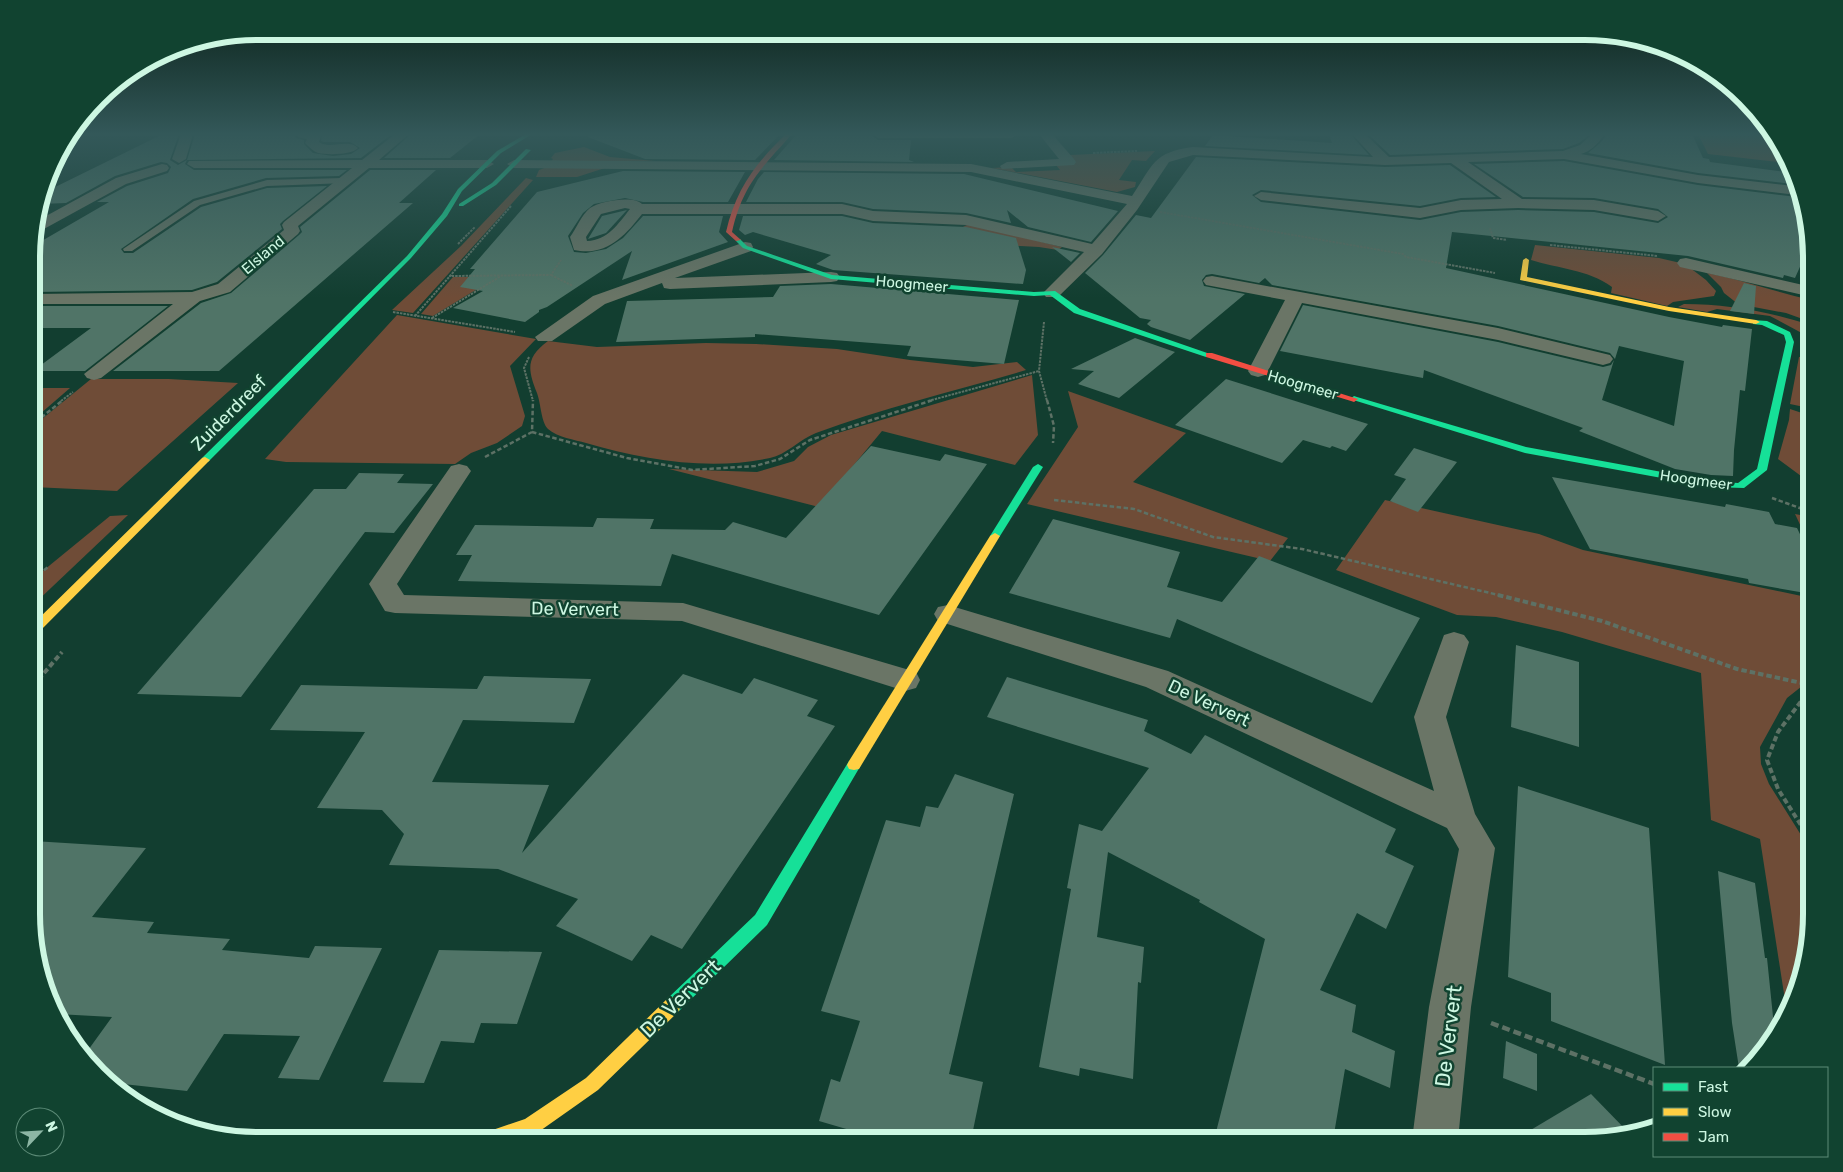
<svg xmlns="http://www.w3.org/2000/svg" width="1843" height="1172" font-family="Rubik,sans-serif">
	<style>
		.green { fill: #6f4c37 }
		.building { fill: #507467 }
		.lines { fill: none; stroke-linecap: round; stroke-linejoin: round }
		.path-far3 { stroke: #5d7165; stroke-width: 2; stroke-dasharray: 2.5 1; stroke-linecap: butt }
		.path-far2 { stroke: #5d7165; stroke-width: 2.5; stroke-dasharray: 4.5 2.5; stroke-linecap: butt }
		.path-far1 { stroke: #5d7165; stroke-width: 4; stroke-dasharray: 5.5 3; stroke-linecap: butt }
		.path { stroke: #5d7165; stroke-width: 4.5; stroke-dasharray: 8 4; stroke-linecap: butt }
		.lane { fill: #6a7566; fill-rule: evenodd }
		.street { fill: #6a7566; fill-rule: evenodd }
		.fast { fill: #16e098; fill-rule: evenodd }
		.slow { fill: #ffcf43; fill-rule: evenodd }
		.jam { fill: #f24e42; fill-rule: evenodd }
		.labels { text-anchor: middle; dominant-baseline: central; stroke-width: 5; stroke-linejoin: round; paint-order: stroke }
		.far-street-label { font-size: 15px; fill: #cdf7e2; stroke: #114330 }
		.street-label { font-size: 18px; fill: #cdf7e2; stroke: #114330 }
		.near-street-label { font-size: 21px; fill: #cdf7e2; stroke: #114330 }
		.rim { fill: none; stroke: #cdf7e2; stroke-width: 6 }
	</style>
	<rect width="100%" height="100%" fill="#123e30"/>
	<g class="green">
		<path d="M1698,134C1717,134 1762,131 1777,141C1784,145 1785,156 1787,163L1708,154Z"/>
		<polygon points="584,147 610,157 655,161 551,162 553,159 551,158 555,153"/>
		<polygon points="1155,151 1146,161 1132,160 1119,180 1136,182 1135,187 1117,192 992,168 1011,167 1016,172 1060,170 1056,165 1070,155"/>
		<polygon points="547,167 608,167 577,177 536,177 539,170"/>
		<polygon points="526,178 533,180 413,313 392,310 461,246"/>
		<polygon points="969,224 1062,247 1058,250 1039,247 934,241"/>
		<path d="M1535,245L1659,258L1685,264L1706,280L1716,291L1714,296L1673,302L1667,306L1611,293L1612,287C1587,269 1559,269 1531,260Z"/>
		<path d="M1707,273C1743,280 1776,292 1811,300V322L1786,313L1738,304L1724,293L1721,287Z"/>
		<polygon points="453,277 497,277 433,316 421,314"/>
		<path d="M1684,304C1727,304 1771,312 1811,325V338L1770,316L1717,309L1707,312L1678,307Z"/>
		<polygon points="397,315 536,339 510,366 525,416 522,426 497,443 471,453 455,464 286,462 265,459"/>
		<path d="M548,341L597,347L706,343L756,344L837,349L910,360L973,367L1017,362L1026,370C956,391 884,407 816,433C800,439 786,455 770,458C710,471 644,460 586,443C575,440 557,437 548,429C541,422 541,404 537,393C528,370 525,358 548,341Z"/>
		<polygon points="1811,349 1811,408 1809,408 1790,404 1799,357 1809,356"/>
		<polygon points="1032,375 1038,435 1015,465 882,431 819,507 669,469 757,472 794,461 808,447 831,435"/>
		<polygon points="91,379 169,379 238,383 117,491 33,487 33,439 40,428 42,419"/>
		<polygon points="33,388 70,388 33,420"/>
		<polygon points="1068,391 1186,433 1133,482 1288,538 1270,561 1027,504 1078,427"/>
		<polygon points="1790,409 1811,416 1811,492 1801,476 1778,459 1789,420"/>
		<polygon points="1385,500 1539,534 1583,550 1811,598 1811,679 1787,698 1760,747 1761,764 1769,784 1811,851 1811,928 1800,986 1787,1013 1760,839 1711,820 1701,673 1562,632 1496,617 1457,615 1336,570"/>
		<polygon points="1795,514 1811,517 1811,548"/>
		<polygon points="128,515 33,605 33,579 110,516"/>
	</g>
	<g class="building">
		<polygon points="163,134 179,134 170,160 178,165 187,160 185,164 194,170 347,170 339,176 266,178 193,199 121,249 124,253 133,253 201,207 267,188 327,186 283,221 280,224 282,229 217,282 192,290 33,292 33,246 109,202 97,202 127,186 168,173 171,167 167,163 161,162 115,176 66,203 41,204 45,192"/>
		<polygon points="195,134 295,134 296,138 304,140 304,144 313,153 333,156 351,154 360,148 350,142 324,142 321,141 322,134 392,134 361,158 187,160"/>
		<polygon points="411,134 480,134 450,158 384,158"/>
		<polygon points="589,134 780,134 755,160 645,159 588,137"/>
		<polygon points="797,134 870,134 878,140 911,140 909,160 914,162 774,160"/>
		<polygon points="1329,134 1351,135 1369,155 1205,146 1213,135 1332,143"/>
		<polygon points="1380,134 1587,134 1588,136 1579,143 1563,149 1390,155 1370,136 1380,136"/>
		<polygon points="1604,134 1692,134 1703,158 1709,159 1710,162 1786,172 1793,184 1698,173 1588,153 1600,143 1605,137"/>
		<polygon points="1196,157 1385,167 1450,165 1496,197 1461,198 1420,206 1261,190 1252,195 1261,202 1420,220 1461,212 1518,210 1594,212 1658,223 1668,217 1658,209 1594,198 1523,197 1474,164 1564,161 1698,185 1797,197 1796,200 1811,242 1795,278 1784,275 1783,278 1688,256 1452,232 1446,268 1669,317 1722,327 1723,325 1752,329 1745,391 1740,390 1734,450 1733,476 1711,475 1675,469 1579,431 1583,428 1424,370 1423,378 1280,351 1303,305 1498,342 1603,367 1611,365 1614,360 1602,400 1674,426 1684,361 1619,346 1615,359 1610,353 1498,326 1272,285 1265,278 1259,283 1212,274 1206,275 1202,280 1204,286 1245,294 1190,340 1151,327 1147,324 1151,320 1140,318 1085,273 1103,255 1136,215 1151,218"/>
		<polygon points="370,170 436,170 399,203 413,203 219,371 113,371 201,303 231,293 299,235 302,232 300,227"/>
		<polygon points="623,171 745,172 728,202 643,202 625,198 594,204 583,213 568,236 574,252 586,253 606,249 623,238 643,216 723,216 719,232 728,242 622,280 632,251 547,307 539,310 539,312 525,322 453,308 483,291 460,287 475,269 470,269 537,192"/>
		<polygon points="764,172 964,174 1118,211 1091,242 1028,227 1007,210 1011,223 966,213 873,209 842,202 746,202 758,179"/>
		<polygon points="627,210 606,233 588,239 602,216"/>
		<polygon points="743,216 842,216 873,223 966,227 1016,238 1026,270 1023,284 833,270 816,264 831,255 753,232 745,235 739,230"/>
		<polygon points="1052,247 1080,253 1071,262"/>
		<polygon points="1744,283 1756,286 1754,314 1730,311"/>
		<polygon points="831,284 1019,300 1004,364 907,356 911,346 755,334 755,337 616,342 627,301 773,297 780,286"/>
		<polygon points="33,306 168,306 85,371 33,371 91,328 33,328"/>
		<polygon points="1135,338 1175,352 1119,398 1078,384 1094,371 1071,369"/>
		<polygon points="1226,379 1368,424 1346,451 1332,446 1330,448 1303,440 1282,463 1175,425"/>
		<polygon points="871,446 940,461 945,454 987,464 879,615 672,554 661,586 458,581 472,555 456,555 475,525 593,527 597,518 654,519 650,529 725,530 733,522 786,538"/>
		<polygon points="1414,448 1457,462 1418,512 1390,501 1406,479 1394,475"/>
		<polygon points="359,473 404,474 397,483 433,484 394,533 365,532 241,697 137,694 314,489 346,489"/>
		<polygon points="1552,477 1725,507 1726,504 1769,512 1775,524 1797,528 1811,557 1811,594 1749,583 1748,579 1590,549"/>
		<polygon points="1053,519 1180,552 1167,587 1222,602 1259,556 1420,618 1372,703 1177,619 1170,638 1009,593"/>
		<polygon points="1516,645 1579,662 1579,747 1511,727"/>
		<polygon points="683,674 742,694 754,678 818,700 807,716 835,726 682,949 651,935 632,961 556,926 578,899 498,869 389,865 404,834 382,810 317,808 365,732 270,730 301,685 477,689 484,676 591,679 574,723 463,720 432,782 549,785 522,853"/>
		<polygon points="1007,677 1148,720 1144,731 1191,754 1205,735 1396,829 1385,852 1414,866 1386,929 1357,913 1320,990 1356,1005 1352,1032 1395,1051 1390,1088 1345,1069 1333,1140 1214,1140 1265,939 1199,902 1200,900 1108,852 1097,937 1144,947 1141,983 1138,982 1133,1079 1080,1068 1079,1076 1039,1067 1071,889 1067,888 1079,824 1102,831 1149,768 987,717"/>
		<polygon points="955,774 1014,794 949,1074 983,1082 971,1140 858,1141 860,1133 819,1121 831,1079 840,1082 860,1021 821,1011 886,820 920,827 926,806 938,808"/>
		<polygon points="1518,786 1649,828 1665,1065 1551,1021 1551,993 1508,977"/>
		<polygon points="33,841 146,848 92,917 154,922 147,933 230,939 222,950 309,958 315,946 382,948 319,1080 278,1078 300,1036 224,1034 187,1091 114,1083 86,1053 112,1017 57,1014 33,943"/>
		<polygon points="1718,871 1755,883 1765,958 1767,958 1775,1036 1743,1068 1739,1068 1732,1023"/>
		<polygon points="439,950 542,952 517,1024 481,1023 474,1043 441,1041 424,1083 383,1082"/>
		<polygon points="1506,1041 1537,1054 1537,1091 1503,1078"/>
		<polygon points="1591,1094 1628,1132 1599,1140 1514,1140"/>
	</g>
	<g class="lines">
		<g class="path-far3">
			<polyline points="1749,134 1776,140"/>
			<polyline points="1093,153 1137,151"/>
			<polyline points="511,206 450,276 551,275 561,260"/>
			<polyline points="1160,212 1403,254 1406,257 1495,273"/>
			<polyline points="1490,228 1493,238 1507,240"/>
			<polyline points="458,244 475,227"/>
			<polyline points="1550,245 1658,256"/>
			<polyline points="551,275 573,286"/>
			<polyline points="393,312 515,332"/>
			<polyline points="415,316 450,276"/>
			<polyline points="432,318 501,276"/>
			<polyline points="1044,322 1039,371 1047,401"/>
			<polyline points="529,357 524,368 533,401"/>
			<polyline points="61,401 73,392"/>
			<polyline points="928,401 1039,371"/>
		</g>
		<g class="path-far2">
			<polyline points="1047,400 1054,426 1053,443"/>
			<polyline points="532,432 627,458 692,470 755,466 780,459 810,440 933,400"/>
			<polyline points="33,435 37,430 37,421 63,400"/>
			<polyline points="485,457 532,432 533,400"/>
			<polyline points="1772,498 1811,512"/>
			<polyline points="1054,500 1134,509 1213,537 1302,549 1503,596"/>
			<polyline points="33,579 48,567"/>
		</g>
		<g class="path-far1">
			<polyline points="1498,595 1602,621 1737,669 1811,685"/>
			<polyline points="33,686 62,652"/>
			<polyline points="1811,688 1778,732 1767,760 1778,789 1811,841"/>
		</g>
		<polyline class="path" points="1491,1023 1654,1084"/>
		<polygon class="lane" points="343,178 346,179 346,183 267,186 200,205 132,251 124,251 123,249 194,201 267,180"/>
		<g class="street">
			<polygon points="181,134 193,134 186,159 179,163 172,159"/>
			<path d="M297,134H320L321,136L319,142C330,150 349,138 358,148C352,155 327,155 318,153C313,151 309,147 305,143L307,139L298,137Z"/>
			<polygon points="395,134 409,134 379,160 487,160 494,164 487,168 369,168 298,226 300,231 298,234 230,292 200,301 101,378 94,380 87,378 84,374 173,304 33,304 33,294 192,292 218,284 284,230 282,225 284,222 352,168 194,168 187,164 189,161 362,160"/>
			<polygon points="872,134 1018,134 1012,138 878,138"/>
			<polygon points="1039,134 1052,134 1074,159 1076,162 1074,165 1002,169 1000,166 1007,162 1059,159"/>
			<path d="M1352,134H1365L1389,157L1563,151L1580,145L1590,136L1589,134H1602L1603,136C1597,145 1591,151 1581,154L1698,175L1794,186L1797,195L1698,183L1564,159L1468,162L1522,199L1594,200L1658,211L1666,216L1658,221L1594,210L1518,208L1461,210L1420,218L1261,200L1254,196L1261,192L1420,208L1461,200L1502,199L1451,163L1385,165L1193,155L1169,162L1137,210L1102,254L1058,297H1046L1043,293L1084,252L966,225L873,221L842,214H642C625,236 606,257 574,250L570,237C576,229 582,214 590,208C600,201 634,195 642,204H842L873,211L966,215L1092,244L1127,204L971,172L514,168L507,164L514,160L971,164L1132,196C1153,165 1153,152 1193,147L1373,157ZM625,208L630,209C618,224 608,240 587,241L586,237L601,214Z"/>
			<polygon points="162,164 167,165 169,168 167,171 126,184 33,235 35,222 116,178"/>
			<polygon points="745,242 751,243 753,247 751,251 675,278 831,272 837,273 840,277 837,281 831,282 670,289 664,288 662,283 605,304 552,341 538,341 535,337 593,296"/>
			<polygon points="1686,258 1803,285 1811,284 1811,294 1803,295 1680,267 1677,263 1680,259"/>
			<polygon points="1212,276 1498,328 1610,355 1613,359 1610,363 1603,365 1498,340 1302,303 1268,371 1265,375 1258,377 1251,375 1248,371 1285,300 1206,285 1203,281 1206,277"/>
			<polygon points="459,464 467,466 471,471 397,584 404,595 683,603 916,672 920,680 916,688 905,691 682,621 395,613 385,611 369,584 451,466"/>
			<polygon points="948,605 1168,671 1434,791 1414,717 1444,635 1454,632 1464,635 1469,642 1446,717 1475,814 1495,848 1471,1007 1458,1140 1412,1140 1429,1007 1459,849 1447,828 1146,687 938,621 934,614 938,607"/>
		</g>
		<g class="fast">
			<polygon points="526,134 532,134 501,153 462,191 447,216 411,258 208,462 202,462 202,458 407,256 442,214 458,189 497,151"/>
			<polygon points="526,149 531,150 496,185 463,206 459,206 459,204 492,183"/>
			<polygon points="736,239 740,239 747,246 832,275 1034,292 1055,291 1080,309 1213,355 1206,357 1074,313 1050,295 1034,296 831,279 743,248 736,241"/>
			<polygon points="1753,320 1767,321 1790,332 1794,342 1767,470 1744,488 1711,487 1525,453 1350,399 1354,396 1357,397 1526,447 1711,481 1738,483 1757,469 1786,342 1784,335 1762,325 1753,324"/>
			<polygon points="1038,464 1043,467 1000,536 995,539 991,538 990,536 1033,467"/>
			<polygon points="854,760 859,761 861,765 767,925 679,1011 673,1013 667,1011 665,1005 667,999 755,915 849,761"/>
		</g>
		<g class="slow">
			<polygon points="1526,258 1529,260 1527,277 1669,307 1756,320 1760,322 1756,324 1669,311 1520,280 1523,260"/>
			<polygon points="205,457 210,460 208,462 37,634 33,635 33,624 202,458"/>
			<polygon points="995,533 1000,536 859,769 854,770 849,769 847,765 849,761 990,536"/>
			<polygon points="673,997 679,999 681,1005 679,1011 598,1090 537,1133 515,1141 479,1141 481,1134 525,1119 586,1078 667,999"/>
		</g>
		<g class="jam">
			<path d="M786,134H792C761,169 743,184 732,232L741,240L736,241L726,232C736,189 755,164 786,134Z"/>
			<polygon points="1206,353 1212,353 1358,399 1354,402 1351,401 1206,357"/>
		</g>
	</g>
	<linearGradient id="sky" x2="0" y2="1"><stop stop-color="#0a221a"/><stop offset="0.45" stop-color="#335859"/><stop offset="1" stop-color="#335859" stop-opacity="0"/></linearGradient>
	<rect width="1843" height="298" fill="url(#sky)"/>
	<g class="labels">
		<g class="far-street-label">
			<text transform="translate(263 255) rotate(-40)">Elsland</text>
			<text transform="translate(912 284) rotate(5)">Hoogmeer</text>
			<text transform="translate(1303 385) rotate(16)">Hoogmeer</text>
			<text transform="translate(1696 480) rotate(8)">Hoogmeer</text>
		</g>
		<g class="street-label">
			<text transform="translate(229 413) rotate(-45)">Zuiderdreef</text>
			<text transform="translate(575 609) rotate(1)">De Ververt</text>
			<text transform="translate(1209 703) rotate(25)">De Ververt</text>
		</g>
		<g class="near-street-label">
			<text transform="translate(680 998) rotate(-44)">De Ververt</text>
			<text transform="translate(1448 1036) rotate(-83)">De Ververt</text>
		</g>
	</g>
	<path d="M0 0H1843V1172H0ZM258 40H1585A218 218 0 0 1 1803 258V914A218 218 0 0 1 1585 1132H258A218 218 0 0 1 40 914V258A218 218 0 0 1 258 40Z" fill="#114330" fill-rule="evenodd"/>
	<path class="rim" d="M258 40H1585A218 218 0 0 1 1803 258V914A218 218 0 0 1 1585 1132H258A218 218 0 0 1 40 914V258A218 218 0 0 1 258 40Z"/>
	<rect x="1653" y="1067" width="175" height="90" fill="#114330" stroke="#5c8b77"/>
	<rect x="1663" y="1083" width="25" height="8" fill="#16e098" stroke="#5c8b77"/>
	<text x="1698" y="1092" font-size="15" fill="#cdf7e2">Fast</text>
	<rect x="1663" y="1108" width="25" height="8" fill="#ffcf43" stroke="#5c8b77"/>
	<text x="1698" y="1117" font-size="15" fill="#cdf7e2">Slow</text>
	<rect x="1663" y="1133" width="25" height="8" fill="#f24e42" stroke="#5c8b77"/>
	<text x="1698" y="1142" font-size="15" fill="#cdf7e2">Jam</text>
	<g transform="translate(40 1132) rotate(65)"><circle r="24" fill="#114330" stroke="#5c8b77"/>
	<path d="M0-4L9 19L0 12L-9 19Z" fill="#8cb6a4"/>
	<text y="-8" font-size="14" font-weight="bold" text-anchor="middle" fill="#cdf7e2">N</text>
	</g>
</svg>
